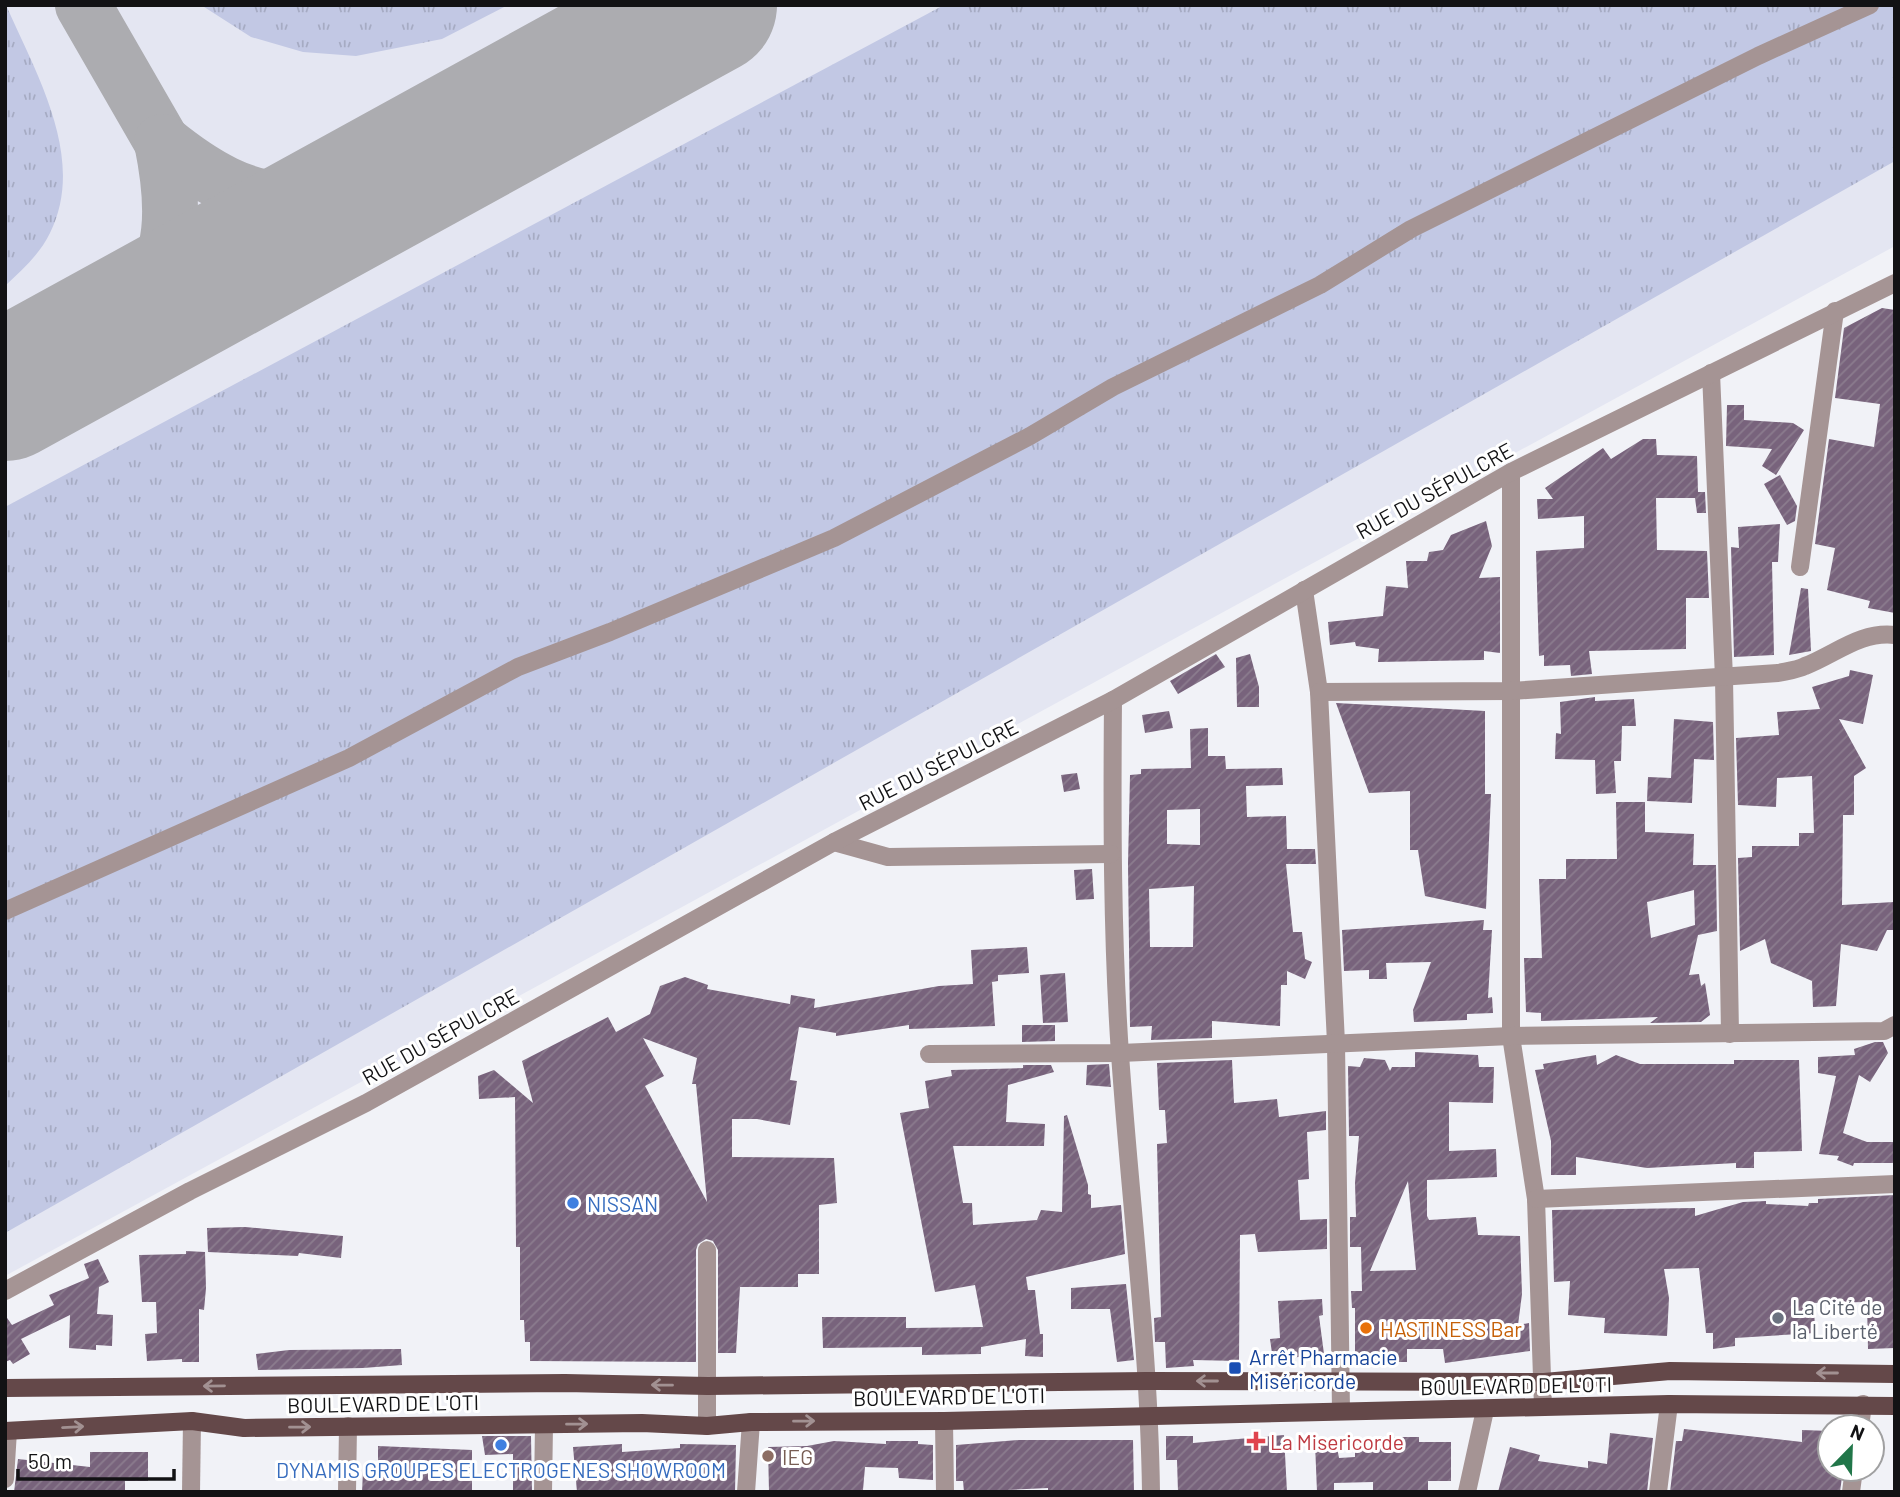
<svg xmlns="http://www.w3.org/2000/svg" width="1900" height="1497" font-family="Barlow,sans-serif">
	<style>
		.built { fill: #e4e6f2 }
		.grass { fill: url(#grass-tufts) }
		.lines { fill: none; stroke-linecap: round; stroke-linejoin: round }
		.taxiway { stroke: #acacb0; stroke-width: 56 }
		.runway { stroke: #acacb0; stroke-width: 140 }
		.building { fill: url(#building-hatch); fill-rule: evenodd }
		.minor { stroke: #a59494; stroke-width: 18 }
		.major { stroke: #644849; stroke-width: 18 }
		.oneway { stroke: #a29192 }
		.shop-dot { fill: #3f7fe0; stroke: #fff; stroke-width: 2.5 }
		.worship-dot { fill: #6b7280; stroke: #fff; stroke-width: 2.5 }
		.food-dot { fill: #e8710a; stroke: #fff; stroke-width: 2.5 }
		.transit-dot { fill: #1a4fb4; stroke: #fff; stroke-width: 2.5 }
		.health-dot { fill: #e0444e; stroke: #fff; stroke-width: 2.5 }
		.education-dot { fill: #8d6e63; stroke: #fff; stroke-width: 2.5 }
		.labels { text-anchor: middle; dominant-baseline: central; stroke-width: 6; stroke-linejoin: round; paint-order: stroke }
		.street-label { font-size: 21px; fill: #121214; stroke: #fff }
		.shop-label { font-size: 21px; fill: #366cbe; stroke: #fff; text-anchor: start }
		.worship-label { font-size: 21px; fill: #5b616d; stroke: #fff; text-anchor: start }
		.food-label { font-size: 21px; fill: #c56008; stroke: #fff; text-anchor: start }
		.transit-label { font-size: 21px; fill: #164399; stroke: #fff; text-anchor: start }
		.health-label { font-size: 21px; fill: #be3a42; stroke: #fff; text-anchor: start }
		.education-label { font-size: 21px; fill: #785e54; stroke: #fff; text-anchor: start }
	</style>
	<defs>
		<pattern id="grass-tufts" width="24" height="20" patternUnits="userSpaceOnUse" patternTransform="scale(1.75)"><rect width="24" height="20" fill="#c2c8e4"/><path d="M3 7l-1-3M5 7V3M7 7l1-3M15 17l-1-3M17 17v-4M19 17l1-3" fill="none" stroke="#a6abc3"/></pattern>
		<pattern id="building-hatch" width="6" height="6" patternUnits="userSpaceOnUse" patternTransform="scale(1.75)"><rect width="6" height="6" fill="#78637c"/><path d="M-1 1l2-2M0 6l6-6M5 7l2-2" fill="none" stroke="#8b7c8e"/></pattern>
	</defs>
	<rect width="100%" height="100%" fill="#f1f2f7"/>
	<polygon class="built" points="5,5 1895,5 1895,246 5,1276"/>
	<g class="grass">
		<path d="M6,5C36,74 87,158 50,233C40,254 22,270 5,286Z"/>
		<polygon points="201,5 508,5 442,39 356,56 303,52 251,37"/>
		<polygon points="944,5 1895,5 1895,161 5,1233 5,507"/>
	</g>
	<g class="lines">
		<g class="taxiway">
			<polyline points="83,5 162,142"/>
			<path d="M66,358C88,343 113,329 132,310C179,263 174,201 162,142C253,216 309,215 412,165"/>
		</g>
		<polyline class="runway" points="5,391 707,5"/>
	</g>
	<g class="building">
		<polygon points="1882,308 1895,310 1895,613 1868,608 1870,601 1827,590 1835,548 1815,544 1829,439 1874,447 1880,404 1835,398 1844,328"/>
		<polygon points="1727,405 1744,405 1744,420 1793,423 1804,430 1776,475 1762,466 1772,449 1726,446"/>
		<polygon points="1643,439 1656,439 1657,455 1697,456 1698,492 1705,492 1706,513 1697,513 1695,498 1656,498 1657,550 1707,551 1709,598 1686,598 1686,649 1589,651 1592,674 1571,676 1570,665 1544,666 1544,655 1539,656 1536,551 1584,548 1584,516 1538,519 1537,499 1553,499 1545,488 1603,448 1611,459"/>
		<polygon points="1780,475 1797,506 1795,521 1787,525 1764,484"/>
		<polygon points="1486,521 1492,546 1479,578 1500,577 1500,653 1484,651 1484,660 1378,662 1379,649 1356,646 1355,642 1330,645 1328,622 1383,616 1386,586 1408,588 1406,561 1427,561 1429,552 1443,550 1451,535"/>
		<polygon points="1780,524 1778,562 1772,562 1774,655 1734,657 1731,547 1739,548 1738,527"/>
		<polygon points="1801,588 1808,589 1811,651 1789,655"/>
		<polygon points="1216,654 1225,667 1178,694 1170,681"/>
		<polygon points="1250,654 1259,687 1259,707 1237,707 1236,658"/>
		<polygon points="1850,670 1873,675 1863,724 1839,719 1866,768 1854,776 1854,815 1843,815 1842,905 1894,902 1895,930 1887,930 1877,951 1841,944 1836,1006 1813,1007 1812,981 1771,963 1765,939 1740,951 1738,858 1752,857 1752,846 1799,846 1799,833 1814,833 1812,776 1777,778 1776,807 1738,805 1736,738 1779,735 1777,712 1820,709 1812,687 1849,676"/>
		<polygon points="1595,697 1595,701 1634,699 1636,726 1622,726 1621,761 1614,761 1616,793 1596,794 1595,760 1555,759 1556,733 1561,734 1560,702"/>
		<polygon points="1336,703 1485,711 1485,794 1491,794 1486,909 1425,896 1418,850 1410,850 1410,791 1369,793"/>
		<polygon points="1169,711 1173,728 1145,733 1142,715"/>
		<polygon points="1674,719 1713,722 1714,760 1694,759 1692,803 1647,801 1648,777 1671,778"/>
		<path d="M1208,728V756H1225L1226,769L1282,768L1283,785L1246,786L1247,817L1286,816L1287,849H1315L1316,864H1286L1293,932H1302L1305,959L1312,962L1305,979L1287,971V985H1281L1280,1026L1212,1021V1038L1151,1040L1152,1026L1130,1027L1128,864L1130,775L1141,774V769L1191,768L1190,729ZM1200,809V845L1167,844V810ZM1194,886L1193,947H1150L1149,889Z"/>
		<polygon points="1077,773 1080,789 1064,792 1061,775"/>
		<path d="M1616,802H1645V832L1694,834L1693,865H1716L1717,931L1698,935L1689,975L1699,974L1701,986L1705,983L1710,1015L1701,1022L1650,1023L1658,1017L1541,1021V1013L1526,1012L1524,958H1542L1539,879H1566V859H1617ZM1694,890L1695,925L1651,938L1647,902Z"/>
		<polygon points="1092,869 1094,899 1076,900 1074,870"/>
		<polygon points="1484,920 1483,930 1492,930 1488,998 1492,997 1493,1013 1467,1014 1467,1020 1414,1022 1413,1010 1431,962 1386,963 1387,979 1369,979 1369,970 1344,971 1342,930"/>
		<path d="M1027,947L1029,973L998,975V981L992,982L995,1026L909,1029V1025L836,1036V1033L799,1027L790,1080L797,1081L790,1125L757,1119H732V1157L834,1158L837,1203L819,1205V1274H798V1287H740L736,1353H718V1250L713,1241L706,1239L698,1244L696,1250V1362L530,1361V1342H525L524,1320H520V1247H516L515,1097L479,1099L478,1076L494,1070L533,1103L522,1061L608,1017L616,1032L650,1014L660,986L685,977L708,985L707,989L790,1004L791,995L815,999L814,1008L939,986L973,984L971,950ZM643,1038L697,1058L692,1084H696L707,1202L645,1086L664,1076Z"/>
		<polygon points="1065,973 1068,1022 1043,1023 1040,975"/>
		<polygon points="1022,1025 1055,1025 1055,1041 1022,1042"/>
		<polygon points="1875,1042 1883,1042 1888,1053 1870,1082 1859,1075 1843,1133 1867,1142 1895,1142 1895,1163 1854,1163 1853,1166 1837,1160 1839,1156 1819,1154 1836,1076 1818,1073 1818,1057 1855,1055 1854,1049"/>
		<path d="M1415,1052L1478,1055L1479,1067H1494L1493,1103L1449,1102V1151L1496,1149L1497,1177L1427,1180V1216L1429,1220L1476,1217L1478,1235L1520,1236L1522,1294L1518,1325L1529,1323L1530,1351L1445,1363L1443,1349H1407V1362H1355V1308H1352L1351,1291H1362L1361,1247H1350V1217H1356L1355,1183L1359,1136H1349L1348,1066L1360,1067L1364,1058L1385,1060L1390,1071L1392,1067H1415ZM1408,1181L1416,1270L1370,1271Z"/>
		<polygon points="1596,1055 1597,1065 1616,1055 1640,1064 1734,1064 1734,1060 1799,1060 1802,1151 1754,1152 1754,1168 1736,1168 1736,1163 1647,1168 1576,1157 1576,1175 1551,1175 1551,1141 1535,1070 1544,1069 1543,1064"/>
		<polygon points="1232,1060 1234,1103 1277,1099 1279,1117 1326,1111 1326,1130 1307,1132 1309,1179 1298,1180 1300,1220 1327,1219 1327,1249 1258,1252 1255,1234 1240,1235 1239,1361 1193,1360 1194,1366 1166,1368 1165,1342 1155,1342 1154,1318 1161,1317 1157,1144 1167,1143 1165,1110 1159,1110 1157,1063"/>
		<polygon points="1109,1064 1111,1087 1086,1085 1087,1065"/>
		<polygon points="1023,1065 1051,1065 1054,1072 1008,1085 1006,1122 1045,1124 1044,1146 953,1146 963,1203 972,1203 973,1225 1037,1220 1041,1210 1062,1212 1064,1116 1067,1115 1088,1185 1088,1194 1091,1195 1091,1208 1121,1205 1125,1254 1026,1277 1028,1290 1035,1290 1040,1334 1043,1334 1043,1357 1025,1356 1026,1339 981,1347 981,1354 922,1355 922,1347 823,1348 822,1317 906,1317 906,1328 983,1327 975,1285 935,1292 900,1113 929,1108 925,1081 952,1076 951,1070 1023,1068"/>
		<polygon points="1895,1195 1895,1348 1868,1349 1867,1302 1814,1303 1815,1333 1735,1338 1735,1346 1713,1349 1713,1333 1706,1333 1699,1268 1664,1269 1669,1298 1667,1336 1604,1333 1605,1318 1568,1315 1570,1281 1554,1282 1552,1210 1695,1208 1695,1216 1743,1202 1766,1201 1766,1204 1808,1206 1809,1203 1818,1203 1818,1199"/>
		<polygon points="245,1227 343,1236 341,1258 299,1253 298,1256 208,1252 207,1228"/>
		<polygon points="186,1251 205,1252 206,1288 204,1310 199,1309 199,1362 182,1362 182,1359 147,1361 145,1334 157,1333 156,1302 142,1302 139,1255 186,1254"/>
		<polygon points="98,1259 109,1282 99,1287 97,1314 113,1315 112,1346 96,1345 96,1350 69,1348 70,1315 21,1339 30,1354 13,1364 10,1360 5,1362 5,1315 12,1325 54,1305 49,1295 89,1278 84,1264"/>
		<polygon points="1126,1284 1134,1360 1117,1362 1110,1309 1071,1309 1071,1288"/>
		<polygon points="1322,1299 1323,1315 1319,1316 1324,1354 1273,1360 1270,1339 1280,1338 1278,1301"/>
		<polygon points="401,1349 402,1365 363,1368 258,1370 256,1354 289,1350"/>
		<polygon points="1684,1429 1802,1442 1802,1430 1830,1431 1830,1469 1843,1469 1840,1492 1670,1492 1676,1441 1682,1441"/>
		<polygon points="1610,1433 1653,1438 1647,1492 1498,1492 1510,1447 1540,1455 1538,1461 1588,1468 1588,1461 1607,1464"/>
		<polygon points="1284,1435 1287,1492 1178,1492 1177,1460 1166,1460 1166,1436 1193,1436 1193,1443"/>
		<polygon points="482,1436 531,1436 532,1492 513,1492 513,1454 485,1455"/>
		<polygon points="1377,1437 1419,1437 1419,1442 1451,1442 1451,1481 1428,1481 1428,1492 1373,1492 1373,1482 1334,1483 1334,1492 1317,1492 1315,1443 1336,1442 1339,1458 1355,1457 1355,1442 1377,1441"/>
		<polygon points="1019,1440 1133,1440 1134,1492 1048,1492 1048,1488 964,1492 963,1481 956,1481 956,1445"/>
		<polygon points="834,1441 886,1444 886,1441 918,1441 918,1444 933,1445 933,1480 899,1478 898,1468 865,1467 863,1490 769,1492 768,1447 807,1446"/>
		<polygon points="622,1444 622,1452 680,1448 680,1444 736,1445 735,1492 577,1492 573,1447"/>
		<polygon points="378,1446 472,1450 472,1492 362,1492 363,1471 373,1470 373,1465 378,1466"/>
		<polygon points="90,1452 148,1452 148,1481 125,1481 125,1492 14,1492 18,1459 90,1467"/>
	</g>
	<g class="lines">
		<g class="minor">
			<polyline points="1711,373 1724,678 1730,1034"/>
			<polyline points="1511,472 1511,1036 1536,1199 1543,1407"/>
			<polyline points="1800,567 1835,311"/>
			<polyline points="1304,590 1319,692 1336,1043 1341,1411"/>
			<path d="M1319,692L1511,691L1778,673C1787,671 1797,670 1805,666C1836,654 1860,631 1895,635"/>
			<path d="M1113,700C1112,818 1112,936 1120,1054C1130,1200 1149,1345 1151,1492"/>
			<polyline points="834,842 888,857 1111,854"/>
			<polyline points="5,911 349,758 518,667 610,632 834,538 1030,436 1113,387 1320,285 1411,229 1758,56 1870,5"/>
			<polyline points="929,1054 1120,1053 1511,1036 1884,1031 1895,1025"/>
			<polyline points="1536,1199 1895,1184"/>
			<polyline points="707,1250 707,1426"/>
			<polyline points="5,1291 190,1191 366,1103 834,842 1113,700 1511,472 1895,283"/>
			<polyline points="944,1421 945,1492"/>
			<polyline points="1860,1427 1863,1404"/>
			<polyline points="5,1479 8,1431"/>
			<polyline points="191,1492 192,1421"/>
			<polyline points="347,1492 348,1426"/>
			<polyline points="543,1492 544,1425"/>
			<polyline points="746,1492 751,1422"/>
			<polyline points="1467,1492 1485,1410"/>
			<polyline points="1658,1492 1669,1404"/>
			<polyline points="1851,1492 1854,1469"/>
		</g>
		<g class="major">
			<polyline points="5,1388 565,1383 708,1386 1147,1381 1544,1382 1670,1371 1895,1374"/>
			<polyline points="5,1431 192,1421 244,1428 642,1423 707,1426 751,1422 944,1421 1669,1404 1895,1406"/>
		</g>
	</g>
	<defs><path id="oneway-shaft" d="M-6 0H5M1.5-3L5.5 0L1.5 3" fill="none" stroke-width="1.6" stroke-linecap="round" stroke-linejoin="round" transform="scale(1.75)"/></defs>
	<g class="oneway">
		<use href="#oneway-shaft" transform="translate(1827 1373) rotate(-180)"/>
		<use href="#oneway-shaft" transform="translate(1207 1381) rotate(180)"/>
		<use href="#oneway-shaft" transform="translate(662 1385) rotate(-179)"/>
		<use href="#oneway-shaft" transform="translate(214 1386) rotate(179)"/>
		<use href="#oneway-shaft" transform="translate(804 1421) rotate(-1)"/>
		<use href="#oneway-shaft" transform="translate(577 1424) rotate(-1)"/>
		<use href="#oneway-shaft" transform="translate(73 1427) rotate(-3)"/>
		<use href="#oneway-shaft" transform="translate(300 1427) rotate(-1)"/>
	</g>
	<g class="shop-dot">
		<circle cx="573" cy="1203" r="7"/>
		<circle cx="501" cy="1445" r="7"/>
	</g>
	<circle class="worship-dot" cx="1778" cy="1318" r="7"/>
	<circle class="food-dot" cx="1366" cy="1328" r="7"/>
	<rect class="transit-dot" x="1228" y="1361" width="14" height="14" rx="3.5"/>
	<path class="health-dot" d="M1252.5 1430.5h7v7h7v7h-7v7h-7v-7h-7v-7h7z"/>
	<circle class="education-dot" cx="768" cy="1456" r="7"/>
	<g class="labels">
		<g class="street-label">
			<text transform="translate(1434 490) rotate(-29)">RUE DU SÉPULCRE</text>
			<text transform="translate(938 764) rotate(-27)">RUE DU SÉPULCRE</text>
			<text transform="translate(440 1036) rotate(-29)">RUE DU SÉPULCRE</text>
			<text transform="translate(1516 1385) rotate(-1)">BOULEVARD DE L'OTI</text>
			<text transform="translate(949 1396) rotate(-1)">BOULEVARD DE L'OTI</text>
			<text transform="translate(383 1403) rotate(-1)">BOULEVARD DE L'OTI</text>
		</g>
		<g class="shop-label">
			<text x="587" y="1203">NISSAN</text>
			<text x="501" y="1469" text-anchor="middle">DYNAMIS GROUPES ELECTROGENES SHOWROOM</text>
		</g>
		<g class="worship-label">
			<text x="1792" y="1306">La Cité de<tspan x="1792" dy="24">la Liberté</tspan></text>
		</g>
		<g class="food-label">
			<text x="1380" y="1328">HASTINESS Bar</text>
		</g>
		<g class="transit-label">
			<text x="1249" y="1356">Arrêt Pharmacie<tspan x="1249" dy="24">Miséricorde</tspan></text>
		</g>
		<g class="health-label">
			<text x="1270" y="1441">La Misericorde</text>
		</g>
		<g class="education-label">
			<text x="782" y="1456">IEG</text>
		</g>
	</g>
	<rect width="1900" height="1497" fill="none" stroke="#121214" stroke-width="14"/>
	<g transform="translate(1851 1448) rotate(23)"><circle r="33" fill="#ffffff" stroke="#a0a0a1" stroke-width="2"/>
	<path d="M0-5L12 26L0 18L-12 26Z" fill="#217649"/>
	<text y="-10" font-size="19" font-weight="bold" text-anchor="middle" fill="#121214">N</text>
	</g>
	<path d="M18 1469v10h156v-10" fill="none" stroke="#121214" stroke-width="3.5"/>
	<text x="28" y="1469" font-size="21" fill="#121214" stroke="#ffffff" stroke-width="5" paint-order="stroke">50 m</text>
</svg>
